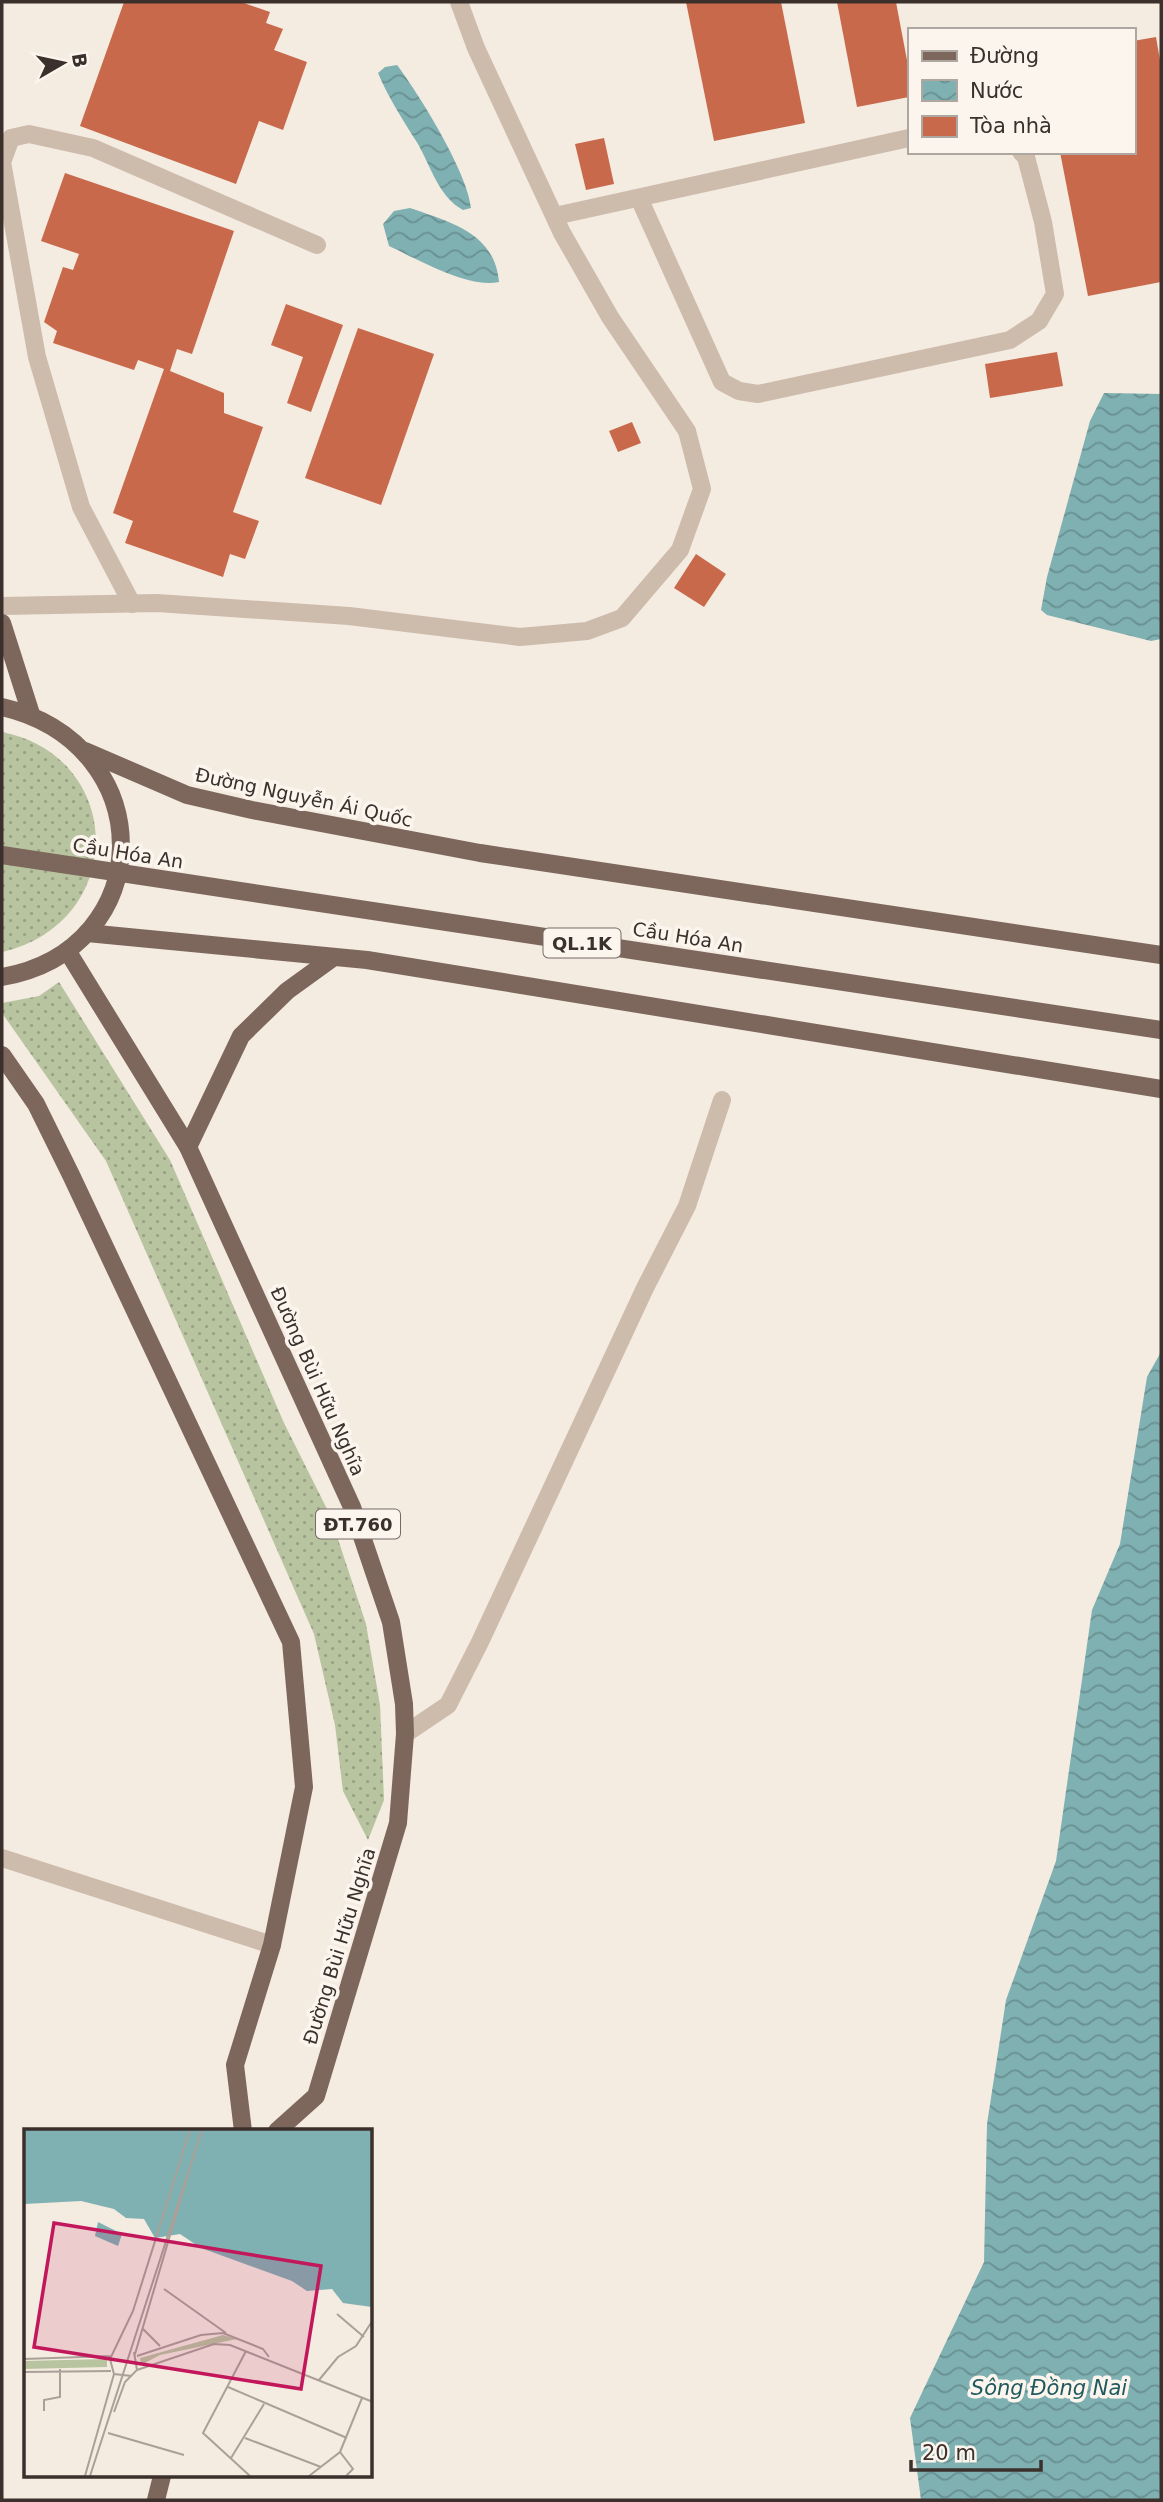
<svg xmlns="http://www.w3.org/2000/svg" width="1163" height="2502" font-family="'DejaVu Sans',sans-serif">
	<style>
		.grass { fill: url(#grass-dots) }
		.water { fill: url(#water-waves) }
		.building { fill: #c8694b }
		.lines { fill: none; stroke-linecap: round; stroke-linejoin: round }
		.service { stroke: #cdbbac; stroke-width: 18 }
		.minor { stroke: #cdbbac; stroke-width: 18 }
		.primary { stroke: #7d675c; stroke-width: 18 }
		.primary-bridge { stroke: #7d675c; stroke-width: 18 }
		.labels { text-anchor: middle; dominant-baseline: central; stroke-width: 7; stroke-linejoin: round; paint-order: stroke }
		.shield { fill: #fbf5ee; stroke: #756b66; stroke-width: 2 }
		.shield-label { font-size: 18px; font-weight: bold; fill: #3b302b }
		.street-label { font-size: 19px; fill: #3b302b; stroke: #fbf5ee }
		.water-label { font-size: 21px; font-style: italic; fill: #1f5a5e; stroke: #fbf5ee }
		.inset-road { fill: none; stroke: #aaa098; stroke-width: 2 }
		.view { fill: #c2185b; fill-opacity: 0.15; stroke: #c2185b; stroke-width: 3.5 }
		.inset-edge { fill: none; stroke: #3b302b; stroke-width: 3.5 }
	</style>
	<defs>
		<pattern id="grass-dots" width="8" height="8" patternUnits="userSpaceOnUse" patternTransform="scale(1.75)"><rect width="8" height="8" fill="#b8c4a0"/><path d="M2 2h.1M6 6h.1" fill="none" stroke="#97a083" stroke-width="1.8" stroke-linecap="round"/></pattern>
		<pattern id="water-waves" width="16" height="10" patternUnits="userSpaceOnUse" patternTransform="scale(1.75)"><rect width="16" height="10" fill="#7fb0b2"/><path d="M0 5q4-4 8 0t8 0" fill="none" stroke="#699091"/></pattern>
	</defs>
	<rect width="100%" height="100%" fill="#f4ebe1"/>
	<g class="grass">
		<path d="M2,732C125,756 129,922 2,952Z"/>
		<polygon points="59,982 170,1160 284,1423 330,1515 366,1624 380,1705 384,1800 368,1840 343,1791 335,1725 314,1634 106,1161 2,1013 2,1003 39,996"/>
	</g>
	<g class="water">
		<path d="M397,65C419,94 468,173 471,208L463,210C439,197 431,167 418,144C403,120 389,99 378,73L385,67Z"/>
		<path d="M410,208C450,222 495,233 499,282C469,289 417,259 389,246L383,224L394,211Z"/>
		<polygon points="1104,393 1161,394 1161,639 1151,641 1047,615 1041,610 1047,577 1090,421"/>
		<polygon points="1161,1352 1161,2500 921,2500 910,2418 984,2262 987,2124 1006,2000 1056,1861 1092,1610 1120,1544 1147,1377"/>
	</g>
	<g class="building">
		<polygon points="124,2 241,2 270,12 266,23 283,29 274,50 307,62 283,130 259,121 236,184 80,126"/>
		<polygon points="686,2 781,2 805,123 714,141"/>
		<polygon points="837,2 896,2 909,71 909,97 857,107"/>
		<polygon points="1156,37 1161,66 1161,282 1088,296 1060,152 1133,152 1133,41"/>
		<polygon points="604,138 614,184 586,190 575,144"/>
		<polygon points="65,173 234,231 192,354 177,349 170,371 224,393 224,413 263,427 233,512 259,521 245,559 230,554 223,577 125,543 133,521 113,513 164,369 138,360 134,370 53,343 57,331 44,322 63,267 73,270 79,254 41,241"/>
		<polygon points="286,304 343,325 311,412 287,403 303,357 271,345"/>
		<polygon points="358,328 434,354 381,505 305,478"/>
		<polygon points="1057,352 1063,386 990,398 985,364"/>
		<polygon points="632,422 641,443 618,452 609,431"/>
		<polygon points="696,554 726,574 704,607 674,588"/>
	</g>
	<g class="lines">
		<g class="service">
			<polyline points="639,198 722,382 739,391 758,394 1010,340 1039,321 1055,294 1043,222 1026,157 1021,152"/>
			<polyline points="555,216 909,138"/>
			<polyline points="132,604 81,507 37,357 2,162 11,138 29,134 93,148 317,245"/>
			<polyline points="2,606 157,603 349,616 520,637 587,631 622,618 680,550 702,489 687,431 610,317 562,233 476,48 459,2"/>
		</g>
		<g class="minor">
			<polyline points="405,1734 448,1705 480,1642 645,1288 687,1206 722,1100"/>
			<polyline points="2,1858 272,1945"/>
		</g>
		<g class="primary">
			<polyline points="2,623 31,714"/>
			<path d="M2,707C161,744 160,949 2,977"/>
			<polyline points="85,751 187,795 252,810 480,853 1161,955"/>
			<polyline points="87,933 367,960 1161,1089"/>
			<polyline points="68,952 188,1147 352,1507 391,1622 404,1704 405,1734 398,1823 316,2096 277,2131"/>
			<polyline points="2,1055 36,1104 71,1175 291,1642 304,1787 272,1945 235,2065 243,2131"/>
			<polyline points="188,1147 241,1036 287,991 334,957"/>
			<polyline points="156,2500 162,2476"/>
		</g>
		<polyline class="primary-bridge" points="2,855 1161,1030"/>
	</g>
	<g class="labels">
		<g class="shield">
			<rect x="543.5" y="928.5" width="77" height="29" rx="5"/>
			<rect x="316" y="1509.5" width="84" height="29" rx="5"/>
		</g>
		<g class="shield-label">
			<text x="582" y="943">QL.1K</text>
			<text x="358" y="1524">ĐT.760</text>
		</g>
		<g class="street-label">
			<text transform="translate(304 797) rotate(12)">Đường Nguyễn Ái Quốc</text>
			<text transform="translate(128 853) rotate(9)">Cầu Hóa An</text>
			<text transform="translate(688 937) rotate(9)">Cầu Hóa An</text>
			<text transform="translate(318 1381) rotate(66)">Đường Bùi Hữu Nghĩa</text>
			<text transform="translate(339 1946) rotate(-73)">Đường Bùi Hữu Nghĩa</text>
		</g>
		<g class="water-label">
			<text x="1049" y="2388">Sông Đồng Nai</text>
		</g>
	</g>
	<g transform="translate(24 2129)">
		<rect width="348" height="348" fill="#f4ebe1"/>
		<path d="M199,206L213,210L136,226L117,236L116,229ZM83,230V238L0,240V232Z" fill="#b8c4a0"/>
		<path d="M0,1H348V178L319,174L308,160L283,162L268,152L177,119L156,105L131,109L120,90L102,89L90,80L57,72L0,75ZM74,93L98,105L94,117L71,107Z" fill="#7fb0b2"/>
		<path class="inset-road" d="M140,160L202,204M313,185L340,208M118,199L136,217M222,222L179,304L226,347M111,225L165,42M113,227L177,206L199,204L239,220L245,228M0,230L87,227M113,241L190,215L206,216L349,273M0,243L87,242M108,247L90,245L86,230L109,182L166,1M295,251L314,228L332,217L347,194M204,258L323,309M20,282V271L36,268V240M90,283L101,253L113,241L110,223M84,304L160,326M221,309L297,338M316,323L329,340L322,347M207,329L240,275M61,347L90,245M66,347L178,1M285,347L316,323L338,269"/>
		<path class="view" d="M30,94L297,137L277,260L10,218Z"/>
		<rect width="348" height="348" class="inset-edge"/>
	</g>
	<rect width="1163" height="2502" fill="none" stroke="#3b302b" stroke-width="7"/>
	<rect x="908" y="28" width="228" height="126" fill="#fbf5ee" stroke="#aea6a0" stroke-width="2"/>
	<rect x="922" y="51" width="35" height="10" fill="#7d675c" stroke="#aea6a0" stroke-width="2"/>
	<text x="970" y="63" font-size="21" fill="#3b302b">Đường</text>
	<rect x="922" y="80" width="35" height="21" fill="url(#water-waves)" stroke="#aea6a0" stroke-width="2"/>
	<text x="970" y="98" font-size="21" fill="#3b302b">Nước</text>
	<rect x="922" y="116" width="35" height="21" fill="#c8694b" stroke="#aea6a0" stroke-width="2"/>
	<text x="970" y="133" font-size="21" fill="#3b302b">Tòa nhà</text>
	<g transform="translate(63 63) rotate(81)" stroke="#fbf5ee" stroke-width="5" paint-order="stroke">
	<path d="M0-5L12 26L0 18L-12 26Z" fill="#3b302b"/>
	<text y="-10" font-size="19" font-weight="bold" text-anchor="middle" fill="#3b302b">B</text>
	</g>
	<path d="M911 2460v10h130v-10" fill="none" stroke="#3b302b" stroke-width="3.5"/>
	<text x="922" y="2460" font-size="21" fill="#3b302b" stroke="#fbf5ee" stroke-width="5" paint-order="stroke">20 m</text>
</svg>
